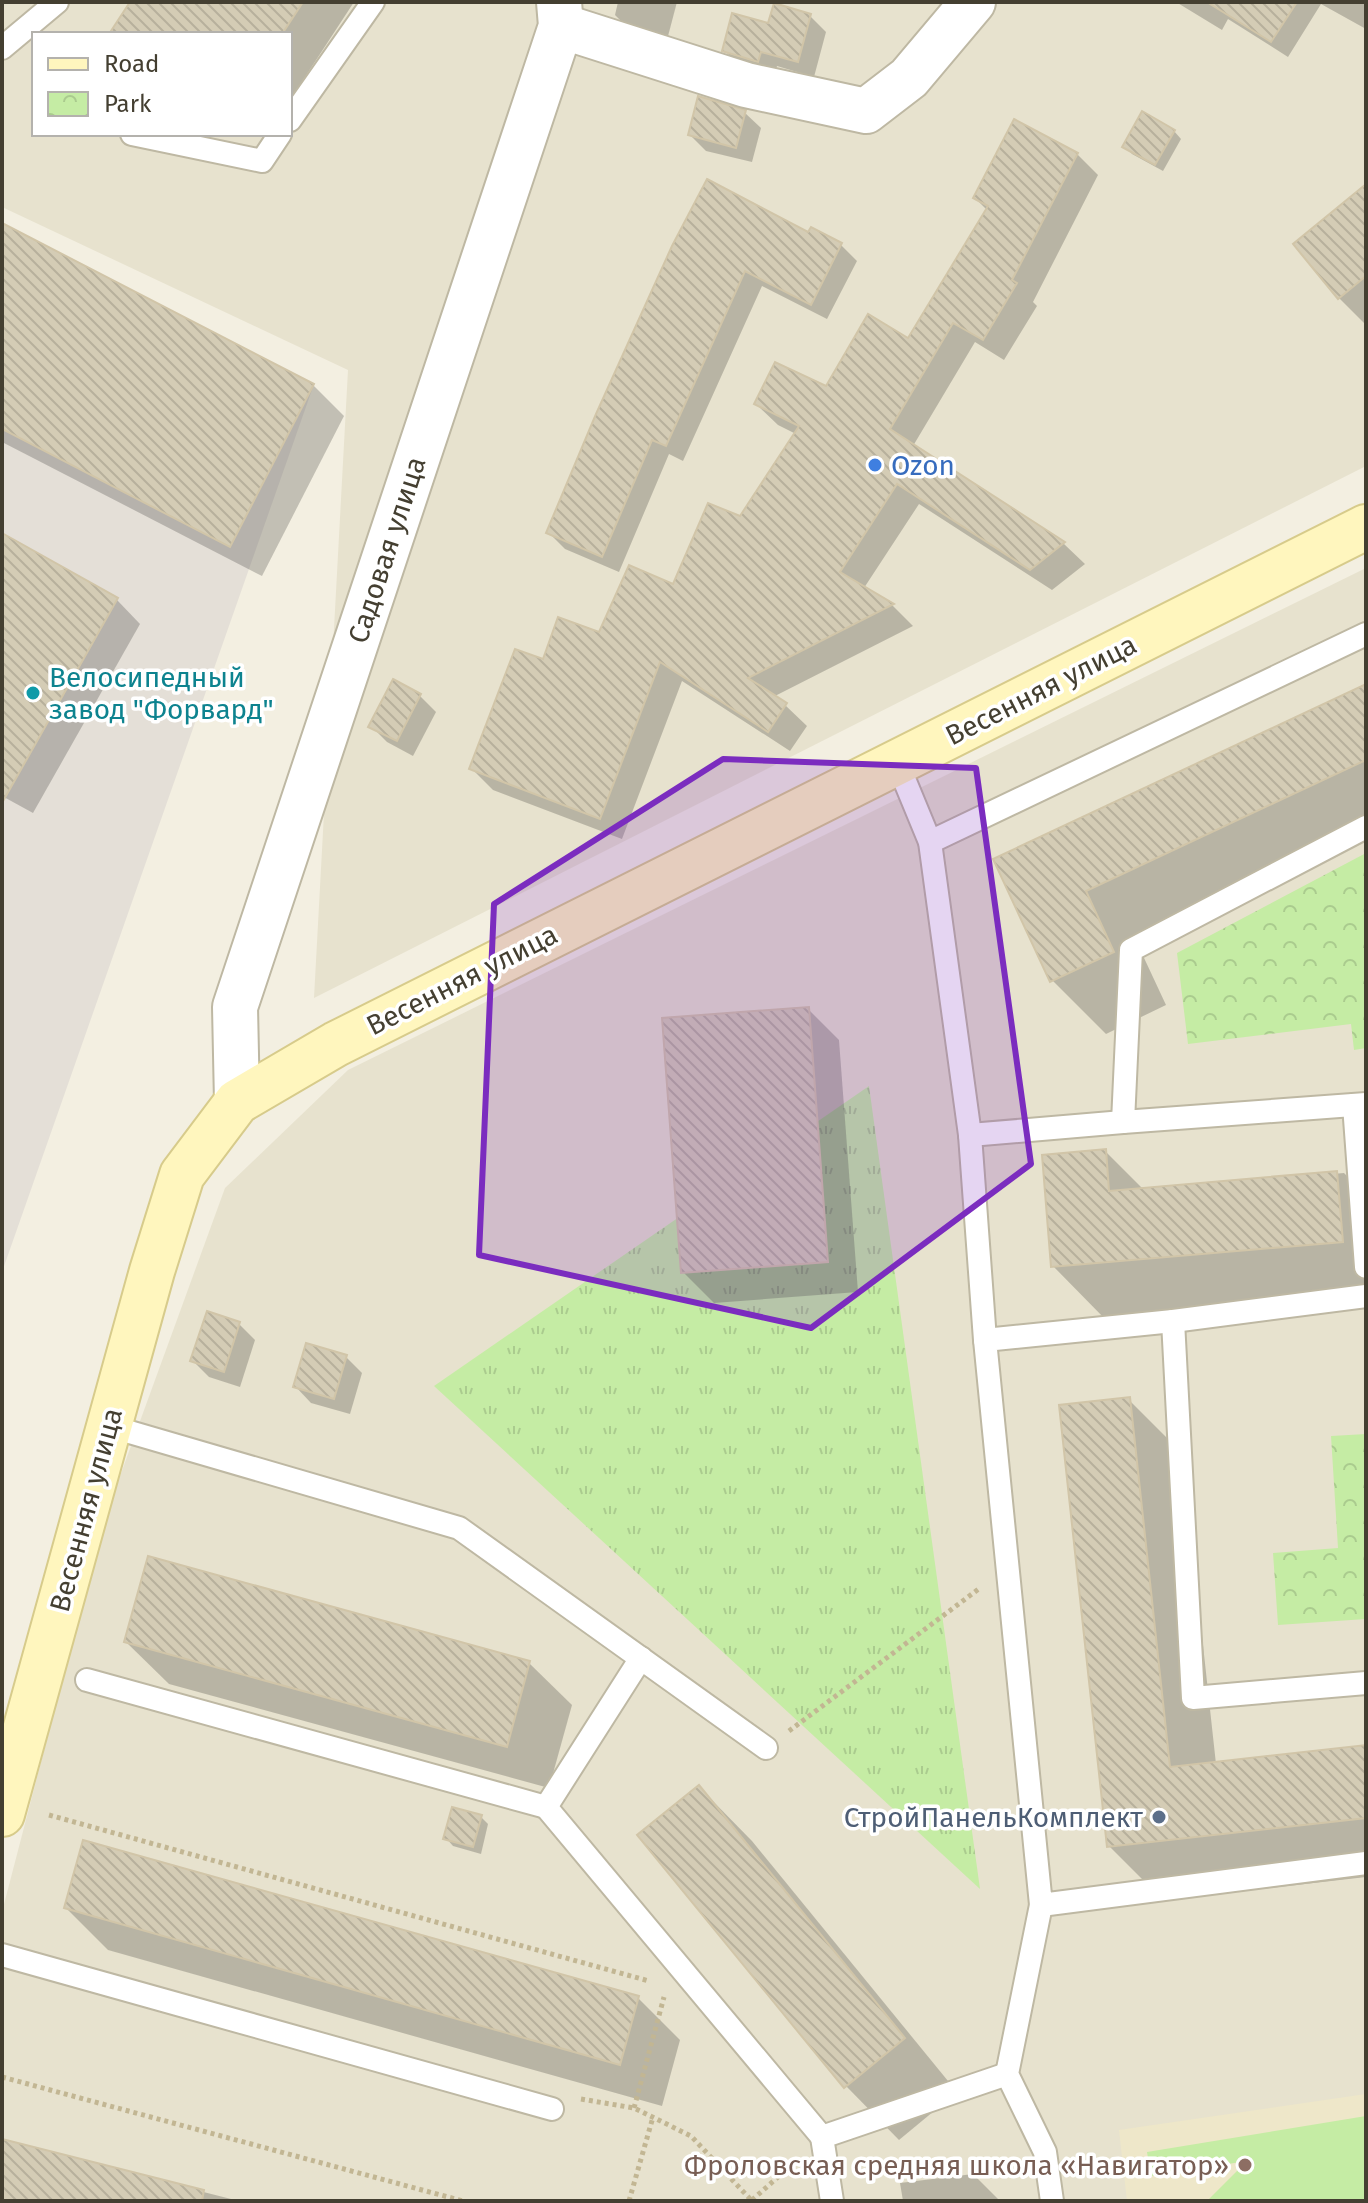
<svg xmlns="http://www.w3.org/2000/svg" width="1368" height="2203" font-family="'Fira Sans',sans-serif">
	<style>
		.residential { fill: #e7e2ce; fill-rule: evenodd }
		.industrial { fill: #e4dfd7 }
		.education { fill: #eee7c9 }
		.grass { fill: url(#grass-tufts) }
		.park { fill: url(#park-crowns) }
		.garden { fill: #c5eca4 }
		.shadow { fill: #0003 }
		.building { fill: url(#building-back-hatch); stroke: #d1c5a8; stroke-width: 2 }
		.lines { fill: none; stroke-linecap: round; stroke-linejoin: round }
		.lane-casing { stroke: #beb8a3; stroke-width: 26 }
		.street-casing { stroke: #beb8a3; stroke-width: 48 }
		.secondary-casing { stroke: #d7cb8b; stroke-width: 48 }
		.path { stroke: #c2b693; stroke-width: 5; stroke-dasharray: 4 4; stroke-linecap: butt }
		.lane { stroke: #fff; stroke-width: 22 }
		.street { stroke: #fff; stroke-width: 44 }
		.secondary { stroke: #fff6be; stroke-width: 44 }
		.marked { fill: #7b2cbf; fill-opacity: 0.2; stroke: #7b2cbf; stroke-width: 6; stroke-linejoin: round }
		.shop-dot { fill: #3f7fe0; stroke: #fff; stroke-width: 3 }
		.culture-dot { fill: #0f9aa8; stroke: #fff; stroke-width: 3 }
		.service-dot { fill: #5c6f8a; stroke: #fff; stroke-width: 3 }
		.education-dot { fill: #8d6e63; stroke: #fff; stroke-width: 3 }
		.labels { text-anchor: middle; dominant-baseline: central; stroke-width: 7; stroke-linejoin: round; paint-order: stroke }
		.shop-label { font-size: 28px; fill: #366cbe; stroke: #fff; text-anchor: start }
		.street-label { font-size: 28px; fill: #443f31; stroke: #fff }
		.culture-label { font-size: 28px; fill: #0d838f; stroke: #fff; text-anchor: start }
		.service-label { font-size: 28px; fill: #4e5e75; stroke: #fff; text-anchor: end }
		.education-label { font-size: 28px; fill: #785e54; stroke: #fff; text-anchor: end }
	</style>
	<defs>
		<pattern id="grass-tufts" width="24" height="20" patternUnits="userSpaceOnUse" patternTransform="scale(2)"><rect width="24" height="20" fill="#c5eca4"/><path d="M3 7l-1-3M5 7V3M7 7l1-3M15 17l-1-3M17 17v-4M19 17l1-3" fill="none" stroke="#aacb8e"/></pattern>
		<pattern id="park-crowns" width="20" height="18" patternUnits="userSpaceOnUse" patternTransform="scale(2)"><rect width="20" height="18" fill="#c5eca4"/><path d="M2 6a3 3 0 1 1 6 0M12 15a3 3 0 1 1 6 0" fill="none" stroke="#aacb8e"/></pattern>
		<pattern id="building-back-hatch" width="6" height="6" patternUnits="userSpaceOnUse" patternTransform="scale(2)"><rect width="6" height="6" fill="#d4ccb5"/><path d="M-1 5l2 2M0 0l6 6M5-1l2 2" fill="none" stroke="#b7b09c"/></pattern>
	</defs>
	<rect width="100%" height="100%" fill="#f3efe1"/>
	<g class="residential">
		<path d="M2,2H1366V466L314,998L348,370L2,207ZM34,34H290V134H34Z"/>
		<polygon points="1366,568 1366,2201 2,2201 2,1912 104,1520 225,1188 348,1070"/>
	</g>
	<polygon class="industrial" points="2,223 314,384 2,1272"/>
	<polygon class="education" points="1366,2094 1366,2201 1127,2201 1119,2130"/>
	<polygon class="grass" points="869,1086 980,1889 434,1386"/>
	<g class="park">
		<polygon points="1366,853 1366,1048 1354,1050 1351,1024 1188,1044 1177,953"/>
		<polygon points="1366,1434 1366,1619 1278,1625 1273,1553 1338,1548 1331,1436"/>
	</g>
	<polygon class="garden" points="1366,2116 1366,2201 1207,2201 1247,2161 1151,2176 1147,2152"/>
	<g class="shadow">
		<polygon points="132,2 354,2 290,100 290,34 111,34"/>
		<polygon points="618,2 677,2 667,40 631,31 615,15"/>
		<polygon points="1176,2 1366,2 1366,29 1321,4 1288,57 1228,19 1222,30"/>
		<polygon points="810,16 826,32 814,77 777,66 774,77 740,66 724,50 770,26"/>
		<polygon points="744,112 761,128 752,162 706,151 690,135"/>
		<polygon points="1174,131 1181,139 1163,171 1132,154 1125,146"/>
		<polygon points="1077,154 1098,175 1033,302 1037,306 1004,360 975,342 913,446 1064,544 1085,564 1052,590 919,504 864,588 893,606 913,626 773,697 785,705 807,726 790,751 682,681 622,839 493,790 472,769 544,662 600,635 674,587 741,519 796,434 778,425 756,404 826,389 909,341 988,211 975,198"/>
		<polygon points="1366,187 1366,325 1339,298"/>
		<polygon points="2,225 313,385 344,416 262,576 2,442"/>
		<polygon points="809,235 841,245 857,261 827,319 762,286 683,461 669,454 619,572 565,549 549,533 674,247"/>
		<polygon points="2,535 117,600 140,624 33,813 2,796"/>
		<polygon points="394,682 420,696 436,712 413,756 387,742 371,726"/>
		<polygon points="1366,687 1366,838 1138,945 1166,1005 1106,1034 1052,980 996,860"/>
		<polygon points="808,1009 839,1040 858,1292 714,1303 683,1272"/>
		<polygon points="1105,1151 1144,1190 1344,1173 1366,1195 1366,1297 1106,1320 1053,1266"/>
		<polygon points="239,1324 255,1340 240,1387 209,1377 193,1361"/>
		<polygon points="346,1357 362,1373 350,1414 311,1403 295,1386"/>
		<polygon points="1129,1400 1182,1453 1216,1764 1366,1747 1366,1877 1163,1900 1109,1846"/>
		<polygon points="126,1642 529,1663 572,1705 549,1788 169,1684"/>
		<polygon points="699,1787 752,1841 957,2092 899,2140 846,2086"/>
		<polygon points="481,1817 488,1824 481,1854 453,1846 446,1838"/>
		<polygon points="66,1908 638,1998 680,2040 662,2106 108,1950"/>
		<polygon points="6,2142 239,2201 2,2201 2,2157"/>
		<polygon points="973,2174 1000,2201 903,2201 900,2183"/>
	</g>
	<g class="building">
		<polygon points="130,2 303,2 282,34 109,34"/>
		<polygon points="1207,2 1297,2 1271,42"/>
		<polygon points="774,3 811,14 798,62 761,52 758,62 722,51 732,13 768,23"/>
		<polygon points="698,96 746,110 736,148 688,135"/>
		<polygon points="1142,111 1175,130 1155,165 1122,147"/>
		<polygon points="1014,119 1078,153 1012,280 1017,283 983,340 953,323 890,429 1065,542 1030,570 897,484 840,572 894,604 748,678 787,703 768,732 660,662 600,819 469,769 515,649 543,659 558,617 599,632 629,565 673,584 708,503 740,516 799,426 754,404 775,362 826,386 868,314 908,338 988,206 973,198"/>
		<polygon points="707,179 808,232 811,227 842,243 811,305 745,271 666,446 652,440 602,557 546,533 596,414 672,246"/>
		<polygon points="1366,184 1366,276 1338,299 1293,244"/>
		<polygon points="2,223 314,384 230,547 2,429"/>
		<polygon points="2,533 118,598 2,803"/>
		<polygon points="393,679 421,694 397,741 368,727"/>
		<polygon points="1366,684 1366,760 1086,891 1114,952 1050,982 993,859"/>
		<polygon points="809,1007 828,1262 681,1273 662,1018"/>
		<polygon points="1106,1149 1109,1191 1337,1171 1343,1242 1051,1267 1042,1155"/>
		<polygon points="207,1311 240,1322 224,1372 190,1361"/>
		<polygon points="306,1343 347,1355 334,1399 293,1387"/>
		<polygon points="1130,1397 1170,1767 1366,1745 1366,1818 1107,1847 1059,1405"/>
		<polygon points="148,1556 530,1661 507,1747 124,1642"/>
		<polygon points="699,1785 905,2038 844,2088 637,1835"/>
		<polygon points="452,1807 482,1815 473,1847 443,1839"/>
		<polygon points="83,1840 639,1996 620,2065 64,1908"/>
		<polygon points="2,2139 204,2190 202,2201 2,2201"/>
	</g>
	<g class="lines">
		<g class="lane-casing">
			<g id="lane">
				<polyline points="2,48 57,2"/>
				<polyline points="290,120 373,2"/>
				<polyline points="132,134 262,161 280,134"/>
				<polyline points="897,762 930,842 970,1135 985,1340"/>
				<polyline points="1366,827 1131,950 1123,1122 1366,1104"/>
				<polyline points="930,842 1366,634"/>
				<polyline points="1354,1105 1366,1267"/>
				<polyline points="970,1135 1123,1122"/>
				<polyline points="1366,1296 1173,1321 985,1340 1041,1905 1366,1863"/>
				<polyline points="1173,1321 1193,1698 1366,1683"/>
				<polyline points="109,1426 459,1528 766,1748"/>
				<polyline points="641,1658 546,1807 822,2137"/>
				<polyline points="87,1680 546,1807"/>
				<polyline points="1041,1905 1007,2074 1045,2152 1052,2201"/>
				<polyline points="2,1955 552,2109"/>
				<polyline points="832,2201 822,2137 1007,2074"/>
			</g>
		</g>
		<g class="street-casing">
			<g id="street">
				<polyline points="561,26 746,85 866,111 909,78 973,2"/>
				<polyline points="237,1102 235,1007 561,26 559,2"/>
			</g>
		</g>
		<g class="secondary-casing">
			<polyline id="secondary" points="2,1814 152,1271 182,1175 237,1102 336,1044 1366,527"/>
		</g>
		<g class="path">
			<polyline points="789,1731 980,1588"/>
			<polyline points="49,1815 649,1981"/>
			<polyline points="2,2077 463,2201"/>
			<polyline points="581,2099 634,2108 691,2136 752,2201"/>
			<polyline points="634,2108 664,1997"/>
			<polyline points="752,2200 795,2162"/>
			<polyline points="629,2201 653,2117"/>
		</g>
		<use href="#lane" class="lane"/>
		<use href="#street" class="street"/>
		<use href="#secondary" class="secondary"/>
	</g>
	<path class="marked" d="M723,759L976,768L1031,1164L811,1328L479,1255L494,904Z"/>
	<circle class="shop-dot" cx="875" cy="465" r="8"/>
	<circle class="culture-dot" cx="33" cy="693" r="8"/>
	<circle class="service-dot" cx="1159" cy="1817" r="8"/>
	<circle class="education-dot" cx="1245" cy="2165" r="8"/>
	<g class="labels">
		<g class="shop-label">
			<text x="891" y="465">Ozon</text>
		</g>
		<g class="street-label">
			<text transform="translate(387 550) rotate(-72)">Садовая улица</text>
			<text transform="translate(1041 690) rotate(-27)">Весенняя улица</text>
			<text transform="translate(462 980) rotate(-27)">Весенняя улица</text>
			<text transform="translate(86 1510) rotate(-75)">Весенняя улица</text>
		</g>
		<g class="culture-label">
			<text x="49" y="677">Велосипедный<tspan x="49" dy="32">завод "Форвард"</tspan></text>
		</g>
		<g class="service-label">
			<text x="1143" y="1817">СтройПанельКомплект</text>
		</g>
		<g class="education-label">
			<text x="1229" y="2165">Фроловская средняя школа «Навигатор»</text>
		</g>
	</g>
	<rect width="1368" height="2203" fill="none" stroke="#443f31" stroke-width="8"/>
	<rect x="32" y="32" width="260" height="104" fill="#ffffff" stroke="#b4b2ad" stroke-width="2"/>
	<rect x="48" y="58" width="40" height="12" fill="#fff6be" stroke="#b4b2ad" stroke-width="2"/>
	<text x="104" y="72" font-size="24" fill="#443f31">Road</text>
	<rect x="48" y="92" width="40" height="24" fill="url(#park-crowns)" stroke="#b4b2ad" stroke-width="2"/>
	<text x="104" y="112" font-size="24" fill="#443f31">Park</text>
</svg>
